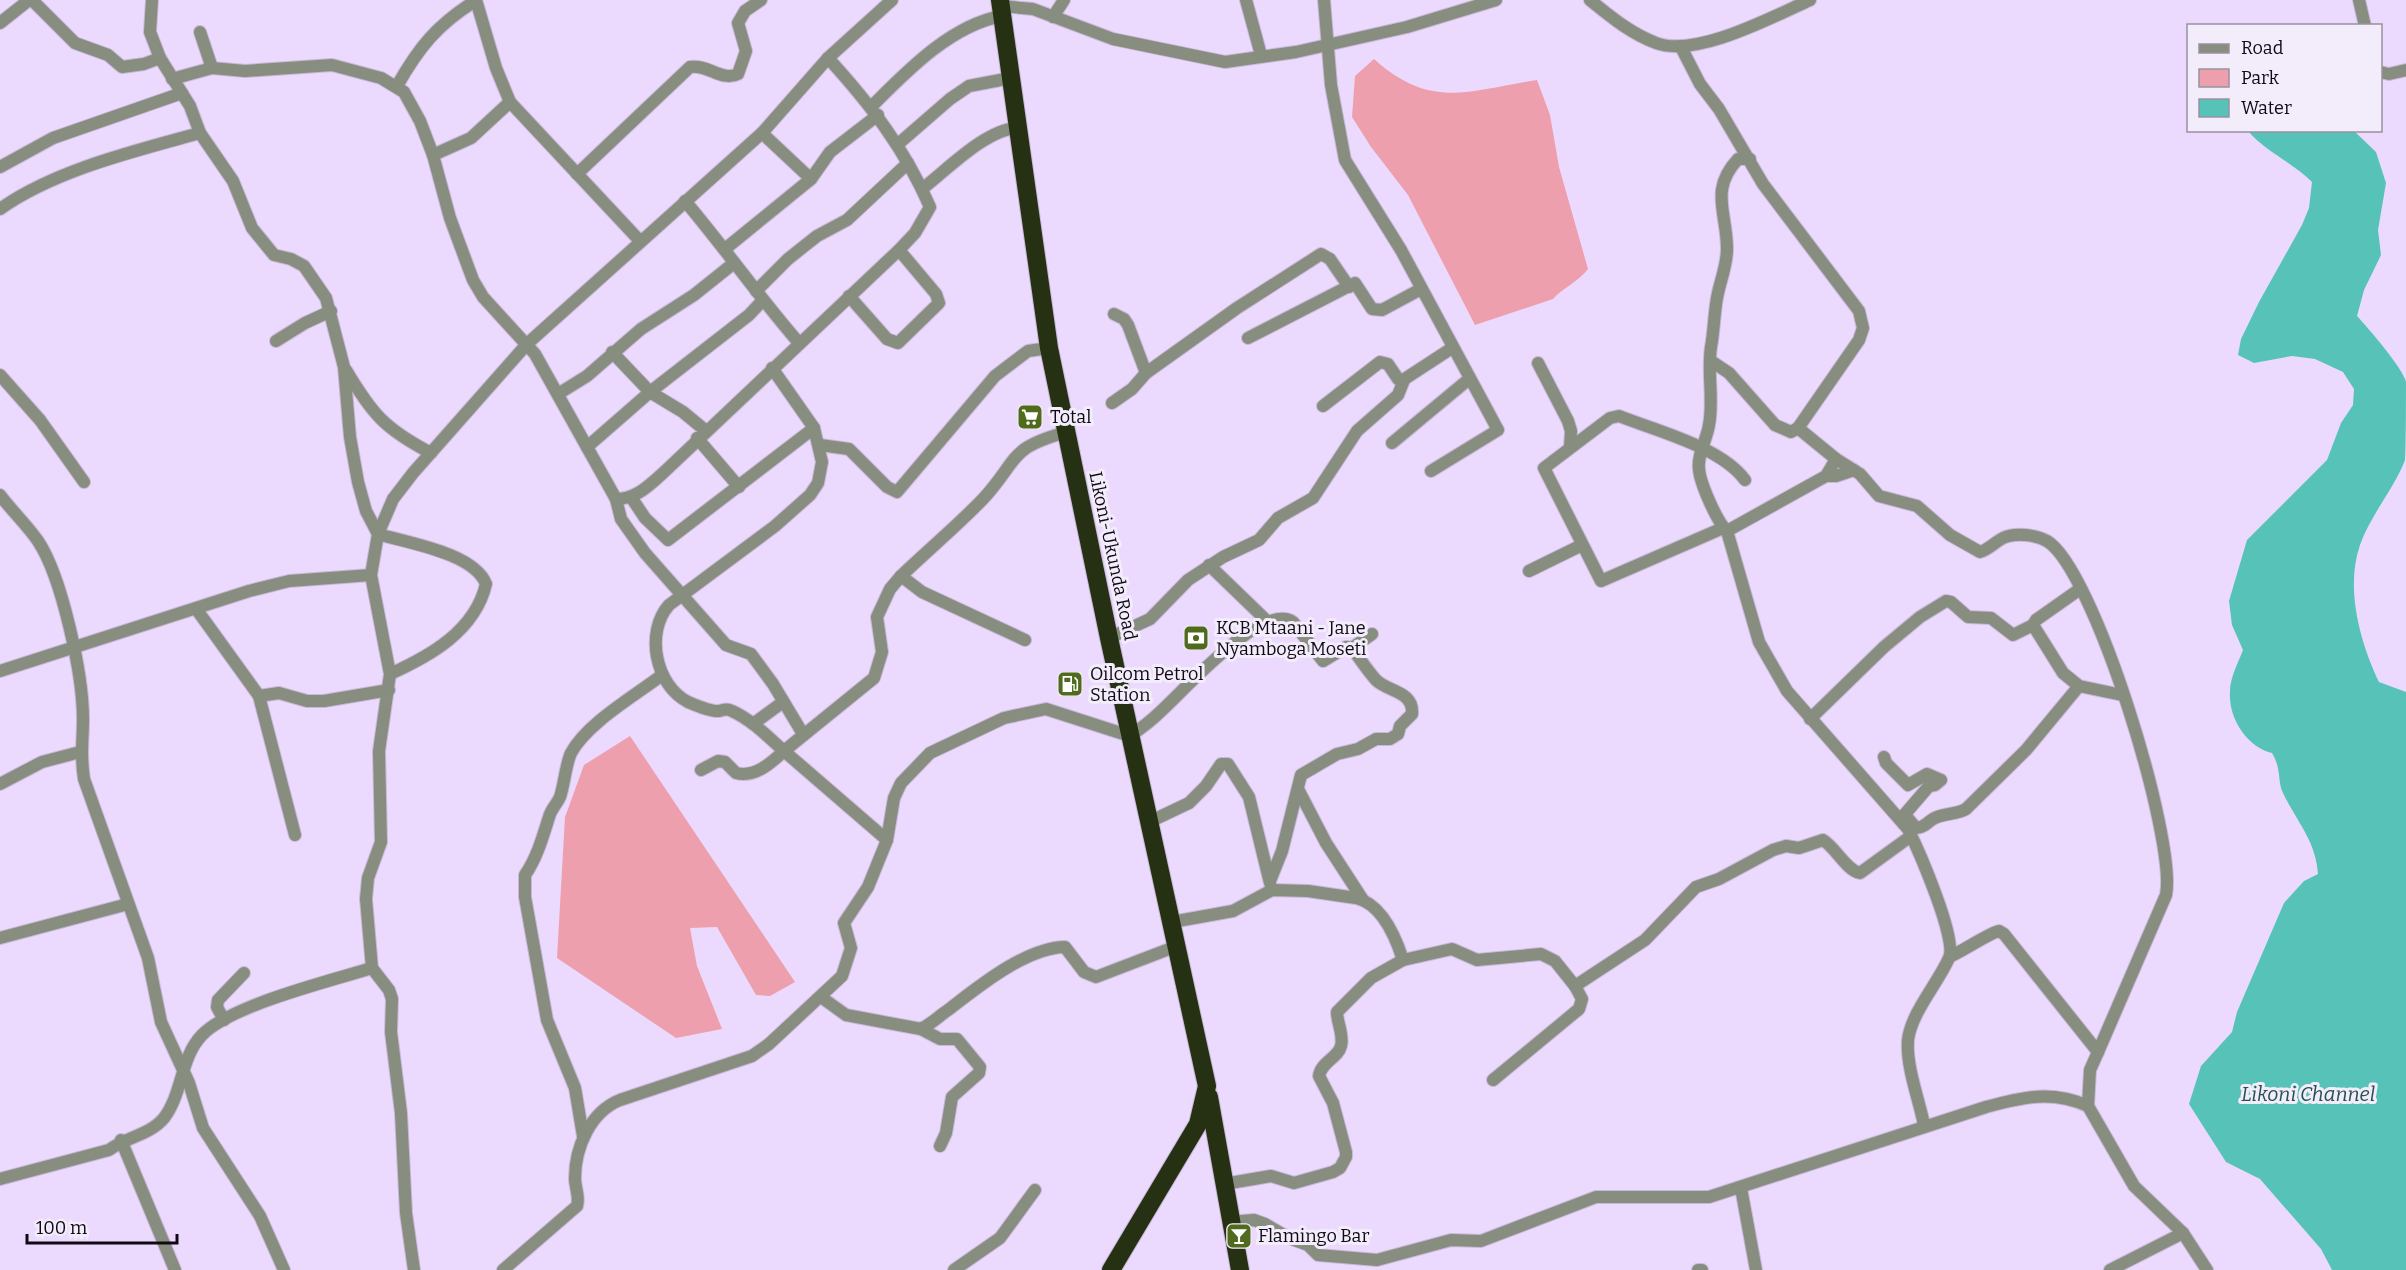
<svg xmlns="http://www.w3.org/2000/svg" width="2406" height="1270" font-family="Bitter,serif">
	<style>
		.green { fill: #ed9fae }
		.water { fill: #57c2b8 }
		.lines { fill: none; stroke-linecap: round; stroke-linejoin: round }
		.street-casing { stroke: #c8b9d8; stroke-width: 14 }
		.highway-casing { stroke: #c8b9d8; stroke-width: 20 }
		.street { stroke: #878d7f; stroke-width: 12 }
		.highway { stroke: #263114; stroke-width: 18 }
		.labels { text-anchor: middle; dominant-baseline: central; stroke-width: 6; stroke-linejoin: round; paint-order: stroke }
		.poi-label { font-size: 18px; fill: #100a15; stroke: #f3ecfa; text-anchor: start }
		.street-label { font-size: 18px; fill: #100a15; stroke: #f3ecfa }
		.water-label { font-size: 20px; font-style: italic; fill: #24534f; stroke: #f3ecfa }
	</style>
	<rect width="100%" height="100%" fill="#ebdafd"/>
	<g class="green">
		<path d="M1374,59C1431,110 1468,91 1537,80L1550,115L1559,167L1588,269C1578,282 1564,287 1553,299L1475,325L1408,195L1371,147L1352,117L1355,76Z"/>
		<polygon points="630,736 795,982 770,996 756,995 717,927 690,928 697,966 722,1029 676,1038 557,958 565,817 584,765"/>
	</g>
	<path class="water" d="M2248,131H2354L2376,152L2386,183L2378,230L2381,255L2364,290L2357,316C2368,328 2403,368 2406,382C2406,392 2406,452 2405,460C2394,489 2371,514 2360,545C2345,588 2360,642 2379,682L2406,692V1270H2332L2321,1249L2260,1179L2226,1162L2189,1104L2201,1066L2232,1032L2237,1012L2284,903L2304,881L2318,874C2316,841 2297,822 2283,793C2277,780 2282,770 2272,753C2247,747 2228,718 2230,691C2230,678 2238,663 2243,650L2232,625L2229,601L2247,540L2327,460L2341,423L2353,405L2354,389L2343,372L2315,359L2292,356L2254,363L2238,355L2241,339L2259,302L2302,225L2309,208L2312,182C2292,162 2266,152 2248,131Z"/>
	<g class="lines">
		<g class="street-casing">
			<g id="street">
				<polyline points="32,0 75,43 108,55 122,67 144,64 160,58"/>
				<path d="M152,0L150,32L160,58L190,106L200,133L233,181L252,228L274,255L291,259L304,266L326,298L344,367L350,437L358,482L366,511L378,534C408,543 474,553 486,584C475,631 430,656 390,674"/>
				<polyline points="476,0 496,68 510,102 640,241"/>
				<polyline points="1246,0 1261,55"/>
				<polyline points="1324,0 1331,85 1345,160 1401,250 1498,430 1431,471"/>
				<path d="M1590,0C1611,17 1630,33 1656,43C1696,58 1772,17 1810,0"/>
				<polyline points="2359,0 2365,26"/>
				<polyline points="1001,6 1033,9 1113,39 1225,62 1296,52 1407,27 1496,0"/>
				<polyline points="1053,17 1064,0"/>
				<polyline points="0,23 29,0"/>
				<polyline points="200,32 212,68"/>
				<polyline points="1681,47 1700,84 1719,109 1763,184 1859,311 1863,328 1859,340 1798,428"/>
				<polyline points="2380,72 2389,74 2406,70"/>
				<path d="M172,79L212,68L245,71L332,65L381,78L404,92L420,121L433,155L450,218L473,280L483,297L535,354L616,499C636,499 648,486 662,474L899,250L915,233L930,207C905,149 870,104 828,58"/>
				<path d="M397,86C419,47 437,25 475,1"/>
				<path d="M872,106C907,71 951,25 1002,16"/>
				<polyline points="762,133 811,179"/>
				<polyline points="897,145 950,99 969,86 1011,78"/>
				<polyline points="433,155 471,138 510,102"/>
				<polyline points="0,167 53,138 182,93"/>
				<path d="M577,174L690,67C708,64 722,82 738,74L746,51L738,23L745,11L761,0"/>
				<path d="M922,189C948,169 986,129 1018,128"/>
				<path d="M685,201C724,247 759,297 799,343"/>
				<path d="M0,209C55,170 135,151 200,133"/>
				<polyline points="725,249 811,179 830,152 878,115"/>
				<polyline points="756,291 788,259 817,236 847,220 908,163"/>
				<polyline points="849,296 887,339 898,343 939,303 936,294 899,250"/>
				<polyline points="1114,314 1124,319 1128,325 1146,373"/>
				<polyline points="1248,338 1355,283 1372,309 1382,310 1421,289"/>
				<polyline points="276,341 305,323 331,311"/>
				<polyline points="612,352 650,392 683,412 706,431"/>
				<path d="M1711,361L1729,373L1775,425L1791,432L1798,428L1836,459L1860,474L1879,496L1917,506L1950,535L1980,552C1988,550 1995,542 2003,538C2015,532 2036,535 2047,541C2094,569 2177,840 2166,895L2098,1052"/>
				<polyline points="1538,363 1568,421 1571,431 1570,447"/>
				<path d="M772,368L814,428L822,462L818,483L810,495L775,526L669,605C645,632 655,685 688,702C695,705 711,712 719,711C725,710 726,708 732,711C752,720 768,737 784,751L874,678L882,652L877,617L890,589L901,576C928,550 957,526 983,499C1019,460 1007,448 1067,432"/>
				<path d="M346,370C372,414 385,429 431,453"/>
				<polyline points="0,375 40,420 84,482"/>
				<polyline points="558,394 587,376 641,329 694,295 734,263"/>
				<polyline points="1112,403 1132,389 1146,373 1237,308 1321,254 1330,259 1349,287"/>
				<polyline points="1323,406 1380,362 1388,364 1398,379 1403,380 1452,348"/>
				<polyline points="697,438 739,487"/>
				<polyline points="1392,443 1469,379"/>
				<polyline points="820,445 849,449 887,487 897,492 995,376 1028,351 1049,348"/>
				<polyline points="587,447 650,392 749,315 762,301"/>
				<path d="M1836,459L1826,476L1727,531L1759,642L1787,691L1908,829C1918,849 1958,940 1949,958C1938,983 1911,1013 1908,1040C1906,1067 1919,1099 1924,1125"/>
				<polyline points="1826,476 1836,476 1854,470"/>
				<path d="M0,495C12,511 27,525 38,541C62,577 83,675 83,719C83,742 80,754 84,779L148,958L161,1022L189,1083L203,1128L260,1216L284,1270"/>
				<polyline points="631,497 645,518 668,540 814,428"/>
				<polyline points="616,499 621,519 645,553 726,645 751,654 773,684 803,734"/>
				<path d="M1723,528L1601,581L1544,468L1610,418L1619,416C1657,431 1721,447 1745,480"/>
				<path d="M1727,531C1717,522 1700,483 1699,469C1697,455 1707,439 1709,425C1714,400 1707,373 1711,347C1714,331 1714,314 1717,298C1720,281 1727,266 1727,249C1727,212 1709,190 1738,159H1750"/>
				<polyline points="1209,565 1267,621"/>
				<polyline points="1529,571 1582,545"/>
				<polyline points="901,576 922,592 1025,640"/>
				<polyline points="2080,589 2036,620 2033,625 2063,673 2079,686 2122,695"/>
				<polyline points="197,610 259,696 295,835"/>
				<polyline points="1109,638 1150,619 1188,580 1223,557 1259,540 1278,518 1313,498 1357,431 1398,395 1404,380"/>
				<polyline points="0,671 249,591 289,581 371,575"/>
				<polyline points="259,696 279,693 307,701 324,701 389,690"/>
				<polyline points="1810,719 1884,647 1920,617 1946,601 1951,602 1968,617 1991,618 2013,635 2033,625"/>
				<polyline points="753,724 783,702"/>
				<polyline points="1884,757 1886,763 1908,785 1927,774 1941,780 1935,785 1929,786 1905,814 1903,823"/>
				<path d="M701,770L718,761L725,762L736,773C755,778 771,763 784,751L887,840"/>
				<polyline points="0,784 42,762 80,752"/>
				<polyline points="1298,789 1326,843 1363,900"/>
				<path d="M1906,816L1916,828C1926,827 1926,823 1933,819C1942,813 1956,815 1966,809L2026,750L2079,686"/>
				<polyline points="1149,822 1189,803 1206,786 1221,764 1228,764 1249,797 1270,883"/>
				<path d="M1270,881L1282,851L1301,775L1337,754L1358,749L1376,739H1390L1398,734L1400,726L1412,714C1414,691 1388,692 1376,680C1367,670 1360,659 1352,648"/>
				<path d="M1172,922L1233,911L1272,890L1308,891L1356,898C1382,904 1396,938 1403,960L1452,949L1477,960L1541,954L1555,961L1575,986L1645,940L1696,887L1719,879L1773,850L1786,846L1799,848L1823,840C1836,848 1846,870 1860,873L1911,836"/>
				<polyline points="0,938 128,904"/>
				<path d="M1951,956C1963,951 1991,932 1999,931L2004,934L2098,1052L2090,1070L2088,1106"/>
				<path d="M821,997L846,1015L921,1029C931,1024 939,1016 948,1010C978,987 1025,948 1065,947L1084,972L1096,977L1177,946"/>
				<polyline points="224,1020 217,1007 218,1000 244,973"/>
				<polyline points="921,1029 940,1039 957,1039 980,1067 979,1073 952,1097 946,1133 940,1146"/>
				<polyline points="1493,1080 1579,1009 1582,999 1575,986"/>
				<path d="M583,1136L575,1088L547,1020L525,897V875C537,858 543,836 549,817C551,809 557,804 560,797C564,786 566,763 571,753C587,723 636,695 662,675"/>
				<polyline points="121,1140 175,1270"/>
				<path d="M0,1179L109,1150C126,1137 150,1135 164,1118C183,1093 180,1058 202,1035C231,1005 330,981 372,968"/>
				<path d="M1224,1184L1271,1176L1294,1183L1333,1172L1340,1168L1346,1157V1152L1333,1103L1319,1076C1321,1062 1338,1058 1341,1046C1344,1035 1337,1023 1337,1012L1371,978L1403,960"/>
				<polyline points="1741,1188 1756,1270"/>
				<path d="M1230,1222L1254,1220L1265,1224L1289,1238L1308,1245L1318,1255L1377,1260L1451,1240L1481,1241L1596,1197H1709L1986,1107C2023,1097 2052,1090 2088,1106L2134,1186L2183,1233L2207,1270"/>
				<polyline points="414,1270 406,1213 401,1113 391,1032 392,999 389,990 372,968 366,899 368,878 381,842 379,751 390,674 371,575 378,534 393,499 413,473 527,344 762,133 828,58 892,0"/>
				<path d="M503,1270L577,1206C580,1197 575,1188 575,1178C575,1148 590,1112 620,1100L752,1056L769,1044L842,976L851,948L844,923L868,887L887,840L894,798L901,783L930,753L1004,718L1046,709L1130,736C1140,729 1150,722 1159,713C1182,693 1263,600 1293,622L1323,661L1346,647L1352,648L1372,634"/>
				<polyline points="954,1270 1000,1238 1035,1190"/>
				<polyline points="1698,1270 1702,1270"/>
				<polyline points="2110,1270 2183,1233"/>
			</g>
		</g>
		<g class="highway-casing">
			<g id="highway">
				<polyline points="1000,0 1049,348 1109,638 1207,1086 1198,1124 1111,1270"/>
				<polyline points="1209,1097 1240,1270"/>
			</g>
		</g>
		<use href="#street" class="street"/>
		<use href="#highway" class="highway"/>
	</g>
	<defs>
		<g id="supermarket-square" transform="scale(1.35)"><rect x="-9" y="-9" width="18" height="18" rx="4" fill="#506b1e" stroke="#f3ecfa"/><path d="M-6-5.5h2.5l.6 2H6L4.5 2H-2.5L-4.4-4H-6ZM-1.5 3.2a1.3 1.3 0 1 0 .1 0ZM3 3.2a1.3 1.3 0 1 0 .1 0Z" fill="#fff"/></g>
		<g id="bank-square" transform="scale(1.35)"><rect x="-9" y="-9" width="18" height="18" rx="4" fill="#506b1e" stroke="#f3ecfa"/><path d="M-6-4H6V4H-6ZM0-2.3a2.3 2.3 0 1 0 0 4.6a2.3 2.3 0 1 0 0-4.6Z" fill="#fff"/></g>
		<g id="fuel-square" transform="scale(1.35)"><rect x="-9" y="-9" width="18" height="18" rx="4" fill="#506b1e" stroke="#f3ecfa"/><path d="M-5.5-6h7V0h2V4h1.3V-2.5L3-4.5l.8-.8L6-3V5H2.5V1h-1V6h-7ZM-4.2-4.7v3.2H.2V-4.7Z" fill="#fff"/></g>
		<g id="bar-square" transform="scale(1.35)"><rect x="-9" y="-9" width="18" height="18" rx="4" fill="#506b1e" stroke="#f3ecfa"/><path d="M-6-5H6L.8 .8V4.5H3.5V6h-7V4.5H-.8V.8Z" fill="#fff"/></g>
	</defs>
	<g fill-rule="evenodd">
		<use href="#supermarket-square" x="1030" y="417"/>
		<use href="#bank-square" x="1196" y="638"/>
		<use href="#fuel-square" x="1070" y="684"/>
		<use href="#bar-square" x="1239" y="1236"/>
	</g>
	<g class="labels">
		<g class="poi-label">
			<text x="1050" y="417">Total</text>
			<text x="1216" y="628">KCB Mtaani - Jane<tspan x="1216" dy="21">Nyamboga Moseti</tspan></text>
			<text x="1090" y="674">Oilcom Petrol<tspan x="1090" dy="21">Station</tspan></text>
			<text x="1258" y="1236">Flamingo Bar</text>
		</g>
		<g class="street-label">
			<text transform="translate(1113 556) rotate(78)">Likoni-Ukunda Road</text>
		</g>
		<g class="water-label">
			<text x="2308" y="1094">Likoni Channel</text>
		</g>
	</g>
	<rect x="2187" y="24" width="195" height="108" fill="#f3ecfa" stroke="#98929e" stroke-width="1.5"/>
	<rect x="2199" y="44" width="30" height="9" fill="#878d7f" stroke="#98929e" stroke-width="1.5"/>
	<text x="2241" y="54" font-size="18" fill="#100a15">Road</text>
	<rect x="2199" y="69" width="30" height="18" fill="#ed9fae" stroke="#98929e" stroke-width="1.5"/>
	<text x="2241" y="84" font-size="18" fill="#100a15">Park</text>
	<rect x="2199" y="99" width="30" height="18" fill="#57c2b8" stroke="#98929e" stroke-width="1.5"/>
	<text x="2241" y="114" font-size="18" fill="#100a15">Water</text>
	<path d="M27 1234v9h150v-9" fill="none" stroke="#100a15" stroke-width="3"/>
	<text x="36" y="1234" font-size="18" fill="#100a15" stroke="#f3ecfa" stroke-width="4.5" paint-order="stroke">100 m</text>
</svg>
